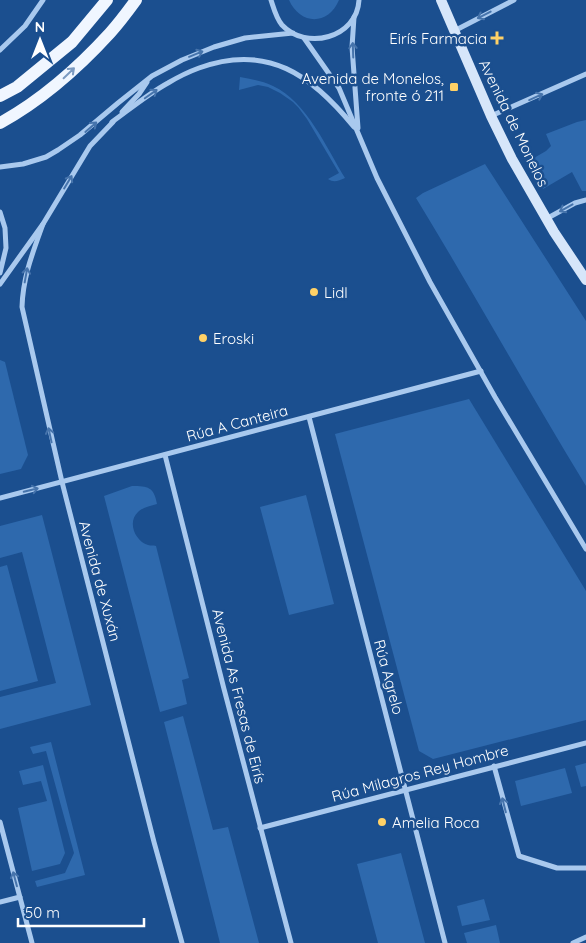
<svg xmlns="http://www.w3.org/2000/svg" width="586" height="943" font-family="Quicksand,sans-serif">
	<style>
		.green { fill: #2e69ad }
		.lines { fill: none; stroke-linecap: round; stroke-linejoin: round }
		.street { stroke: #a9c9ee; stroke-width: 5 }
		.secondary { stroke: #d6e6fa; stroke-width: 10 }
		.primary { stroke: #f0f6ff; stroke-width: 12 }
		.oneway { stroke: #4674ac }
		.oneway2 { stroke: #7b9ac1 }
		.poi-dot { fill: #ffd166; stroke: #1b4f8f; stroke-width: 2 }
		.labels { text-anchor: middle; dominant-baseline: central; stroke-width: 5; stroke-linejoin: round; paint-order: stroke }
		.poi-label { font-size: 15px; fill: #fff; stroke: #1b4f8f; text-anchor: start }
		.street-label { font-size: 15px; fill: #fff; stroke: #1b4f8f }
	</style>
	<rect width="100%" height="100%" fill="#1b4f8f"/>
	<g class="green">
		<path d="M289,0H339C328,26 300,25 289,0Z"/>
		<path d="M240,77C251,79 263,81 273,86C307,102 326,147 345,178C338,181 334,183 328,179L339,173L307,119L298,107L293,102L280,93L268,87L258,85L239,90Z"/>
		<polygon points="586,120 586,191 582,191 572,172 543,189 527,162 546,151 551,146 546,134 577,122"/>
		<path d="M485,164L586,321V486C528,391 474,293 416,198L423,193Z"/>
		<polygon points="0,360 5,362 28,455 21,469 0,474"/>
		<polygon points="469,399 586,591 586,720 433,759 419,751 335,434"/>
		<path d="M132,486C148,486 154,487 157,504C150,506 143,507 138,512C127,522 135,541 148,545C151,546 153,545 156,546L189,678L182,680L187,704L160,712L104,496Z"/>
		<polygon points="306,495 334,604 289,615 260,507"/>
		<polygon points="42,515 91,705 0,729 0,697 56,683 22,552 0,558 0,526"/>
		<polygon points="7,565 38,681 0,691 0,567"/>
		<polygon points="183,716 213,830 228,827 259,943 220,943 164,722"/>
		<polygon points="51,742 85,875 37,887 35,881 65,873 74,853 46,751 33,754 30,747"/>
		<polygon points="586,763 586,786 581,787 575,766"/>
		<polygon points="43,765 65,853 60,864 32,871 18,808 47,801 41,781 23,785 19,771"/>
		<polygon points="565,768 572,793 521,806 515,781"/>
		<polygon points="401,853 425,943 378,943 357,864"/>
		<polygon points="484,899 490,920 462,926 457,906"/>
		<polygon points="496,925 500,943 467,943 464,933"/>
	</g>
	<g class="lines">
		<g class="street">
			<path d="M271,0C274,9 276,18 282,25C306,51 357,38 359,0"/>
			<polyline points="354,17 352,47 358,128"/>
			<polyline points="454,31 514,0"/>
			<polyline points="304,38 339,88 377,178 430,282 495,397 586,549"/>
			<polyline points="0,50 25,26 43,0"/>
			<polyline points="122,112 139,94 147,82"/>
			<polyline points="491,116 586,74"/>
			<path d="M112,122C130,109 148,94 168,83C178,77 188,72 199,68C267,43 312,75 354,127"/>
			<polyline points="0,167 23,164 46,157 58,150 80,135 118,103 152,76 182,60 214,47 245,38 293,33"/>
			<polyline points="0,212 5,228 6,248 0,273"/>
			<polyline points="546,219 575,203 586,200"/>
			<path d="M43,224C33,252 23,276 22,307L62,482L154,842L182,943"/>
			<polyline points="0,284 43,224 90,146 113,122"/>
			<polyline points="309,417 445,943"/>
			<polyline points="165,455 224,689 291,943"/>
			<polyline points="0,498 481,371"/>
			<polyline points="494,766 519,856 557,868 586,868"/>
			<polyline points="0,822 32,943"/>
			<polyline points="260,828 586,743"/>
			<polyline points="0,902 20,897"/>
			<polyline points="573,943 586,937"/>
		</g>
		<polyline class="secondary" points="441,0 491,116 512,159 554,232 586,280"/>
		<g class="primary">
			<polyline points="0,96 17,87 72,42 107,0"/>
			<path d="M0,123C42,100 78,68 110,33C119,23 128,11 136,0"/>
		</g>
	</g>
	<defs><path id="oneway-shaft" d="M-6 0H5M1.5-3L5.5 0L1.5 3" fill="none" stroke-width="1.6" stroke-linecap="round" stroke-linejoin="round" transform="scale(1.25)"/></defs>
	<g class="oneway">
		<use href="#oneway-shaft" transform="translate(484 15) rotate(153)"/>
		<use href="#oneway-shaft" transform="translate(353 50) rotate(-92)"/>
		<use href="#oneway-shaft" transform="translate(196 54) rotate(-22)"/>
		<use href="#oneway-shaft" transform="translate(151 94) rotate(-35)"/>
		<use href="#oneway-shaft" transform="translate(536 97) rotate(-24)"/>
		<use href="#oneway-shaft" transform="translate(91 127) rotate(-41)"/>
		<use href="#oneway-shaft" transform="translate(68 182) rotate(-59)"/>
		<use href="#oneway-shaft" transform="translate(566 208) rotate(151)"/>
		<use href="#oneway-shaft" transform="translate(26 275) rotate(-80)"/>
		<use href="#oneway-shaft" transform="translate(50 435) rotate(-102)"/>
		<use href="#oneway-shaft" transform="translate(31 490) rotate(-14)"/>
		<use href="#oneway-shaft" transform="translate(504 805) rotate(-104)"/>
		<use href="#oneway-shaft" transform="translate(15 879) rotate(-105)"/>
	</g>
	<use class="oneway2" href="#oneway-shaft" transform="translate(69 73) rotate(-44)"/>
	<g class="poi-dot">
		<path d="M494.5 30.5h5v5h5v5h-5v5h-5v-5h-5v-5h5z"/>
		<rect x="449" y="82" width="10" height="10" rx="2.5"/>
		<circle cx="314" cy="292" r="5"/>
		<circle cx="203" cy="338" r="5"/>
		<circle cx="382" cy="822" r="5"/>
	</g>
	<g class="labels">
		<g class="poi-label">
			<text x="487" y="38" text-anchor="end">Eirís Farmacia</text>
			<text x="444" y="78" text-anchor="end">Avenida de Monelos,<tspan x="444" dy="17">fronte ó 211</tspan></text>
			<text x="324" y="292">Lidl</text>
			<text x="213" y="338">Eroski</text>
			<text x="392" y="822">Amelia Roca</text>
		</g>
		<g class="street-label">
			<text transform="translate(514 123) rotate(64)">Avenida de Monelos</text>
			<text transform="translate(237 423) rotate(-15)">Rúa A Canteira</text>
			<text transform="translate(100 581) rotate(75)">Avenida de Xuxán</text>
			<text transform="translate(389 677) rotate(75)">Rúa Agrelo</text>
			<text transform="translate(239 696) rotate(76)">Avenida As Fresas de Eirís</text>
			<text transform="translate(420 773) rotate(-15)">Rúa Milagros Rey Hombre</text>
		</g>
	</g>
	<g transform="translate(40 40)" stroke="#1b4f8f" stroke-width="4" paint-order="stroke">
	<path d="M0-4L9 19L0 12L-9 19Z" fill="#ffffff"/>
	<text y="-8" font-size="14" font-weight="bold" text-anchor="middle" fill="#ffffff">N</text>
	</g>
	<path d="M18 918v8h126v-8" fill="none" stroke="#ffffff" stroke-width="2.5"/>
	<text x="25" y="918" font-size="15" fill="#ffffff" stroke="#1b4f8f" stroke-width="4" paint-order="stroke">50 m</text>
</svg>
